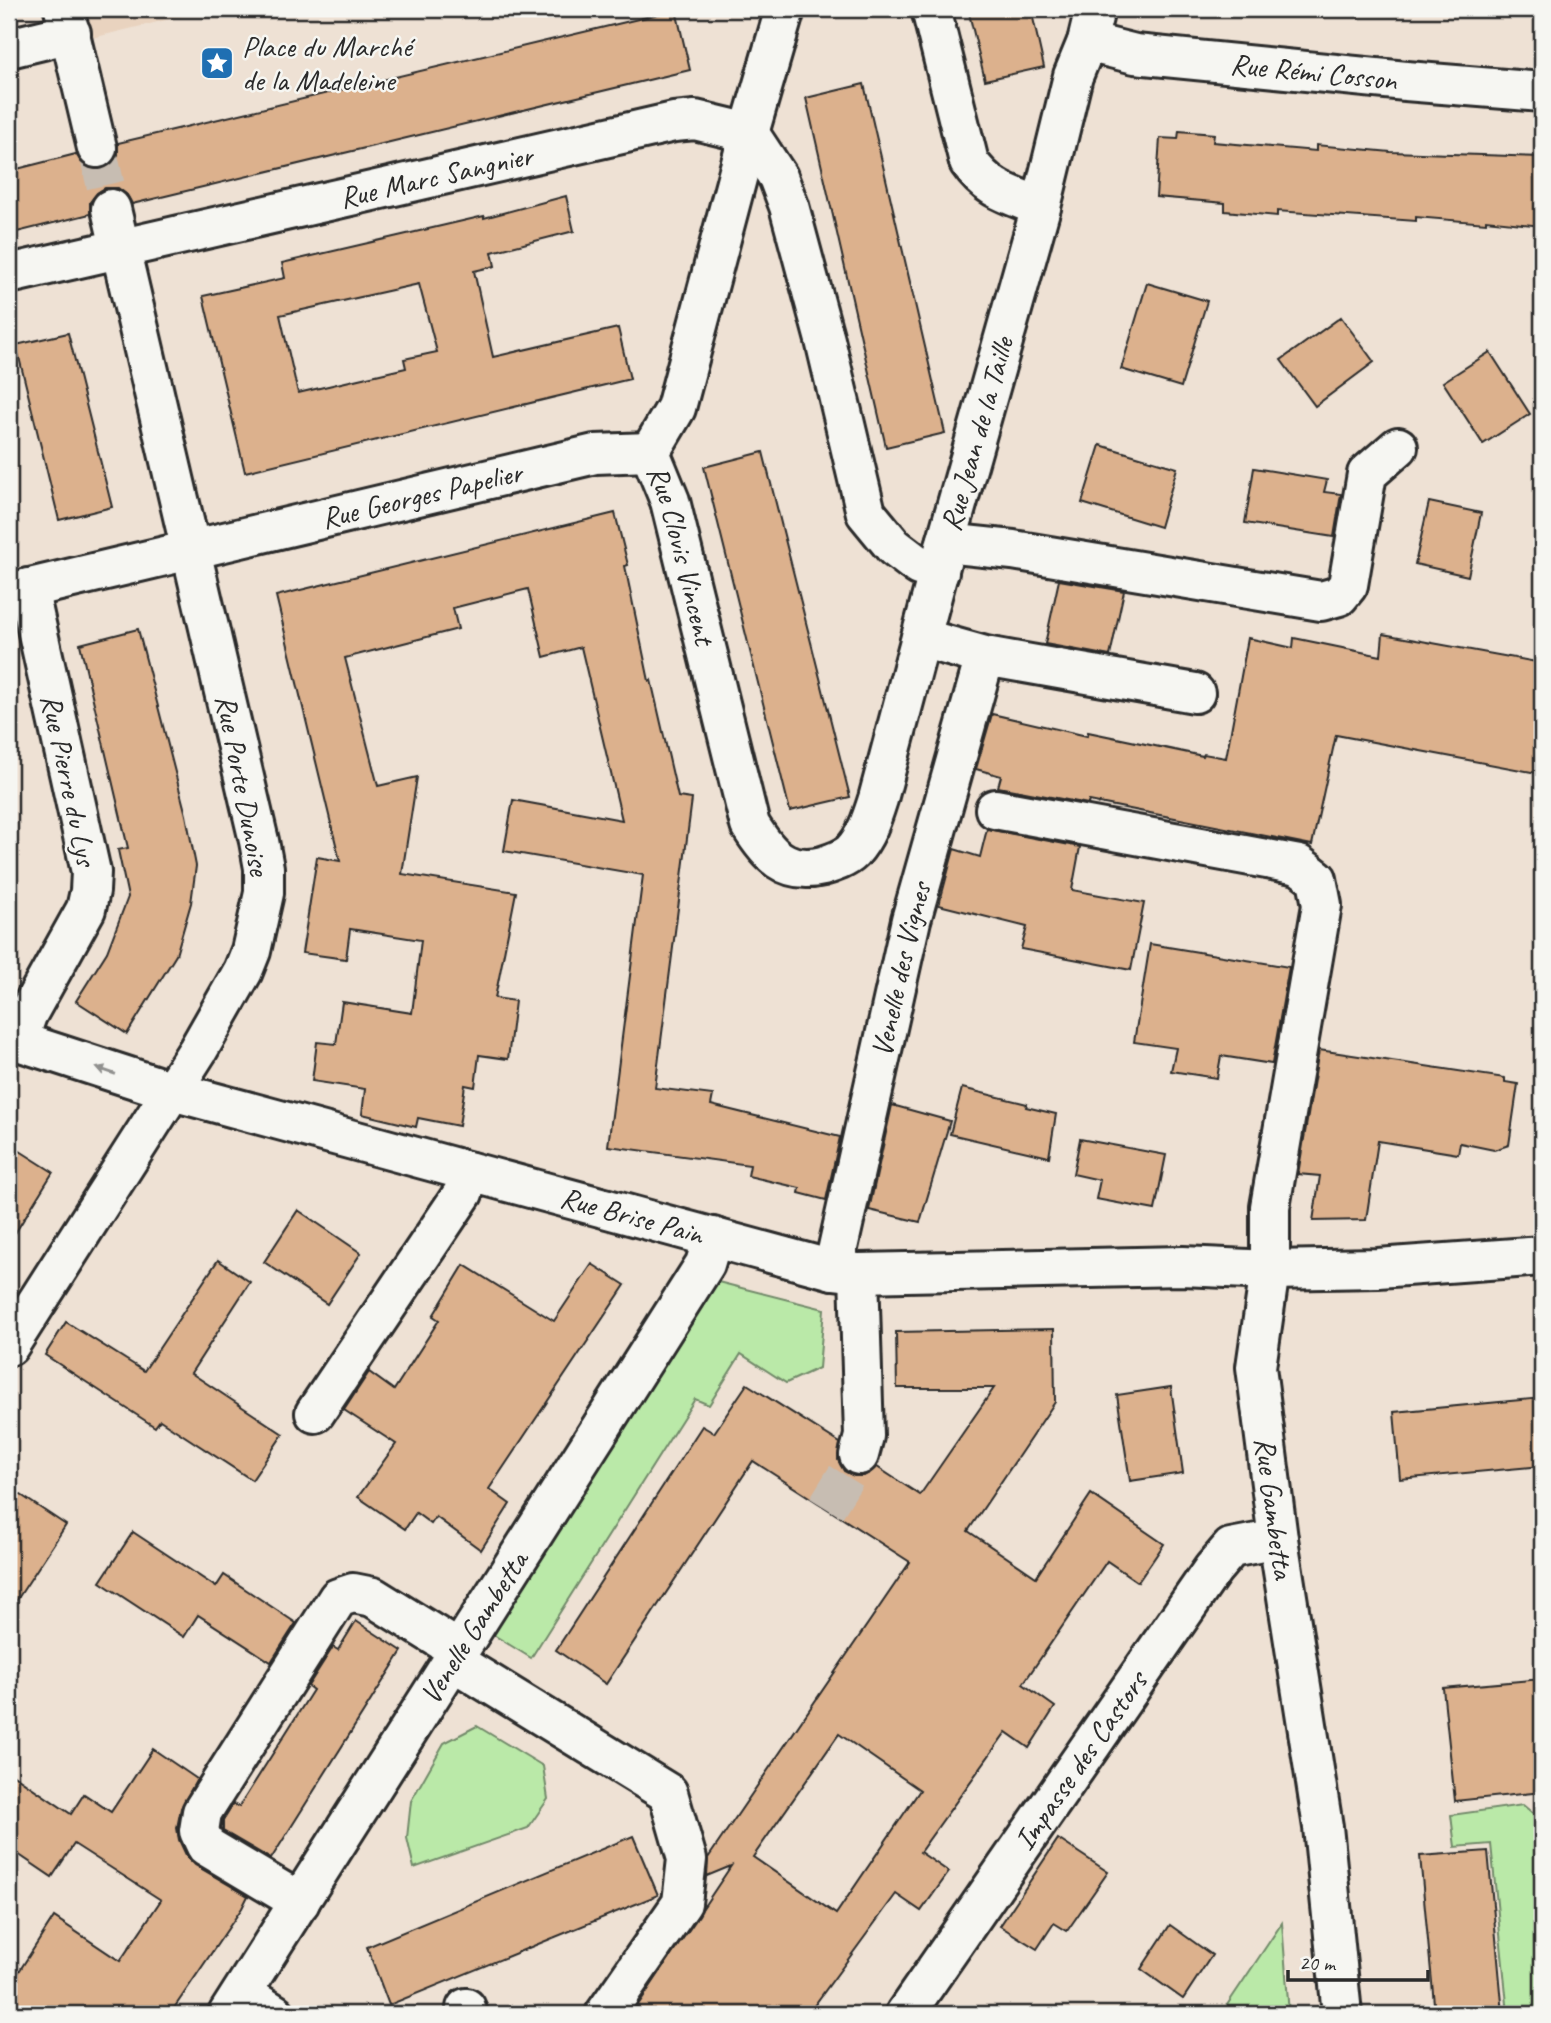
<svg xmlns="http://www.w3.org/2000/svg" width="1551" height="2023" font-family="Caveat,sans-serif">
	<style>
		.built { fill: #e9d3bf }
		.green { fill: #bae9a8; stroke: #728a6a; stroke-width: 2 }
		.building { fill: #dcb18d; stroke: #2b2b2b; stroke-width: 2; fill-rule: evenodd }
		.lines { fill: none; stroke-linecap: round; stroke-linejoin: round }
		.minor-tunnel { stroke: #c7bdb2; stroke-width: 38; stroke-dasharray: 38 19; stroke-linecap: butt }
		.minor-casing { stroke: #2b2b2b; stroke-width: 44 }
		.minor { stroke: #f6f6f2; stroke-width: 38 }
		.oneway { fill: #90908e }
		.labels { text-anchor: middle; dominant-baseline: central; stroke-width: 5; stroke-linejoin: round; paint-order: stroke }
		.poi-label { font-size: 30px; fill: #2b2b2b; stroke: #f6f6f2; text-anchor: start }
		.street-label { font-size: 30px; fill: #2b2b2b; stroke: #f6f6f2 }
	</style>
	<rect width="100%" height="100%" fill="#eee1d4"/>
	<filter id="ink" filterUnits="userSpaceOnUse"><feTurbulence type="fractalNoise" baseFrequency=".0143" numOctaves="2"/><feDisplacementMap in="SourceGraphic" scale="14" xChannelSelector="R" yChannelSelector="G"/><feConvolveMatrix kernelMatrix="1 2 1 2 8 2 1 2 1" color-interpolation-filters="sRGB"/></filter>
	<g filter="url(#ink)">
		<polygon class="built" points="81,9 211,9 88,39"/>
		<g class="green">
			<polygon points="718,1282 824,1309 819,1368 786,1383 741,1354 709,1405 695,1399 531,1658 492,1634"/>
			<polygon points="477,1726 543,1766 548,1799 528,1828 414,1868 407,1838 411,1801 444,1743"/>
			<polygon points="1523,1805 1542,1821 1542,2014 1508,2014 1491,1844 1455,1847 1451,1815"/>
			<polygon points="1282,1923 1289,2014 1221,2014"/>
		</g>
		<g class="building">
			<polygon points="968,9 1031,9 1044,67 985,80"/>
			<polygon points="676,10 690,70 132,204 127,195 118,188 105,188 97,193 90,202 90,214 9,234 9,171 76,154 82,163 90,169 103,169 112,163 118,155 118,143"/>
			<polygon points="864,84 945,433 886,447 806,98"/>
			<polygon points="1179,131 1214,134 1213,142 1316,151 1316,145 1391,152 1542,157 1542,226 1486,220 1486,223 1416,217 1416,221 1277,211 1277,216 1225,211 1225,203 1156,197 1160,138 1178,139"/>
			<path d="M566,196L574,231L492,252L495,266L474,271L493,357L618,328L630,379L245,472L203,296L285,278L282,263L484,216V218ZM419,284L437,352L404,359L406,368L298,393L280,315Z"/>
			<polygon points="1147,283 1207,301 1181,387 1121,369"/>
			<polygon points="1341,317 1374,362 1315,406 1281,360"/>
			<polygon points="68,333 112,507 59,520 16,345"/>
			<polygon points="1490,352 1530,414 1483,444 1443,382"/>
			<polygon points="1100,445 1177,468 1160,527 1082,503"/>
			<polygon points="763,452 850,797 790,811 704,467"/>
			<polygon points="1254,468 1327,480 1324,492 1341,494 1334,537 1245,523"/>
			<polygon points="1429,502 1481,513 1468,576 1415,564"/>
			<polygon points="615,513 628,565 625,566 649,681 651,680 678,797 692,799 655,1088 713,1095 711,1105 840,1137 826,1200 799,1193 800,1188 748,1176 750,1165 608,1146 643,875 504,851 513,800 622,820 581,647 544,657 528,589 453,608 458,629 345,658 378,786 417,777 402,874 516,892 495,998 515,1001 508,1059 479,1055 475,1087 465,1085 459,1126 418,1118 416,1127 362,1114 365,1089 312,1081 317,1042 336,1044 342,1002 412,1013 421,940 350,929 346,959 302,953 317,857 340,861 276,596"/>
			<polygon points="1059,580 1124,591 1110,656 1045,644"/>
			<polygon points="138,629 186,815 196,866 191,903 176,955 127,1034 76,1001 107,952 128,897 118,850 128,848 80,644"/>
			<polygon points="1383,634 1542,663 1542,774 1336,735 1312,845 1089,801 1088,804 998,787 1001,776 976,769 992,714 1087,736 1088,732 1203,756 1204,754 1226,758 1248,638 1293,648 1294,638 1381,656"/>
			<polygon points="987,829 1080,847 1072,890 1144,903 1131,970 1021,949 1027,927 939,905 954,849 980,857"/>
			<polygon points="1150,944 1289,967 1272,1064 1221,1056 1217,1078 1171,1071 1176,1048 1134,1042"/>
			<polygon points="1319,1050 1505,1078 1505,1082 1518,1084 1509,1145 1494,1150 1460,1143 1458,1154 1378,1141 1366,1220 1313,1221 1320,1176 1298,1174"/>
			<polygon points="962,1088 1027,1104 1026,1107 1056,1114 1049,1157 950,1134"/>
			<polygon points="892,1105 950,1121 920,1222 869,1210"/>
			<polygon points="1080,1139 1166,1155 1155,1210 1096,1199 1100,1180 1073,1174"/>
			<polygon points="9,1144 53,1172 9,1243"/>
			<polygon points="298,1210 361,1253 327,1304 264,1262"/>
			<polygon points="218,1260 250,1282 191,1373 283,1434 252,1480 160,1420 155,1427 45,1355 66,1322 144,1371"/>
			<polygon points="592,1264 625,1285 489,1489 510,1504 481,1550 436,1517 431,1524 416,1513 405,1529 358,1497 396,1444 344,1410 369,1372 394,1390 439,1320 433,1316 464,1265 554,1321"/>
			<path d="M1054,1329L1055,1402L968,1531L1036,1577L1091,1494L1164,1544L1138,1582L1107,1561L1023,1684L1055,1707L1029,1748L1006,1732L920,1852L949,1872L921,1911L896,1894L808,2014H632L731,1866L707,1876L708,1858L910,1562L753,1461L606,1684L556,1650L702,1426L714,1433L747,1384L840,1443L838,1460L844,1471L854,1476H864L877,1467L920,1495L994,1388H897L896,1332ZM839,1734L920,1790L836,1914L753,1857Z"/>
			<polygon points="1171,1387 1183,1473 1130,1481 1117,1395"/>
			<polygon points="1542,1398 1542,1466 1400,1479 1394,1412"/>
			<polygon points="9,1487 66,1525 9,1612"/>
			<polygon points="133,1532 216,1587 224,1575 296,1623 271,1662 198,1615 184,1637 100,1582"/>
			<polygon points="356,1621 402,1651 271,1859 223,1831 223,1820 233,1804 239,1807 313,1690 308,1686 333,1647 338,1650"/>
			<polygon points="1542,1679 1542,1792 1455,1801 1443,1688"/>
			<polygon points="153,1749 197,1779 181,1808 177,1828 179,1840 186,1855 195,1865 248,1896 242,1908 170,2014 9,2014 9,1987 54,1917 120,1961 161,1900 74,1844 52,1877 9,1848 9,1772 71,1814 84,1794 111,1812"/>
			<polygon points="633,1836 658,1895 389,2005 367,1947"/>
			<polygon points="1058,1839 1108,1872 1067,1931 1054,1923 1037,1949 1000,1926"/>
			<polygon points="1488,1851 1503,2014 1435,2014 1420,1856"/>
			<polygon points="1170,1925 1212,1955 1183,1999 1141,1969"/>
		</g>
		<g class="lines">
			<g class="minor-tunnel">
				<polyline points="97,148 111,209"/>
				<polyline points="826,1508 859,1455"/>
			</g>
			<g class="minor-casing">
				<g id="minor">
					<polyline points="64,9 97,148"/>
					<path d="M931,9L969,162C989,191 1009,194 1041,207"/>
					<path id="s1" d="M1087,42L1135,54L1406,81L1542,92"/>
					<polyline points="9,48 71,33"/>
					<path id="s2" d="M9,274L674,122L695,120L749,133L778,177L789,206L825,340L866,513L894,547L919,566L939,572"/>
					<path id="s3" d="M650,452L670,501L750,825C768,854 785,875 823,866C832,863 845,859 852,852C866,837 872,818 878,799L946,543L1041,207L1073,76L1087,42L1095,9"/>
					<polyline points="650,452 676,408 749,133 785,9"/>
					<polyline points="946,543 1013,550 1321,601 1339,596 1348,585 1367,474 1398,447"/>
					<path id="s4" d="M9,593L595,454L650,452"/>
					<polyline points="921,638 985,656 1195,693"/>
					<path id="s5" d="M995,809L1299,865L1317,879L1322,905L1270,1207V1270L1256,1367L1278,1539L1323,1827L1342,2014"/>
					<path id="s6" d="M9,1038L172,1091L833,1270L859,1273L1183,1266L1270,1270L1378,1268L1542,1256"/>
					<polyline points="18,1041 27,1015 86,909 90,891 91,872 28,588"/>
					<path id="s7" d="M833,1270L911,920L981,671"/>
					<polyline points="9,1346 198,1050 243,971 251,951 264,893 264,868 259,841 111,209"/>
					<polyline points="315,1413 463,1193 470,1172"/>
					<polyline points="859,1455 864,1436 859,1273"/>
					<polyline points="453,1661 668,1793 687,1859 682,1903 605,2014"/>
					<polyline points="300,1902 206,1846 199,1831 202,1812 338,1598 353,1593 373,1597 460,1651"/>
					<polyline points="242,1993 275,2014"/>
					<polyline points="466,2008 468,2014"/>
					<path id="s8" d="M228,2014L705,1264L713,1237"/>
					<path id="s9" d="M905,2014L1213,1569L1231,1548L1278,1539"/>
				</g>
			</g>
			<use href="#minor" class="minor"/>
		</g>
		<defs><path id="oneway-solid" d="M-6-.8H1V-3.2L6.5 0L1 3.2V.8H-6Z" transform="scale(1.75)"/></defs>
		<use class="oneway" href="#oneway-solid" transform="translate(106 1071) rotate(-161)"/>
	</g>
	<defs>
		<g id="sight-square" transform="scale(1.75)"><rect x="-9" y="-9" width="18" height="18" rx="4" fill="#1f6fb2" stroke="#f6f6f2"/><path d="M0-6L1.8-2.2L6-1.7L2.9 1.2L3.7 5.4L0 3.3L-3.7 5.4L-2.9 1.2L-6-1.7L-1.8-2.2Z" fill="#fff"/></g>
	</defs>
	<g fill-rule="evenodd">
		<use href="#sight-square" x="217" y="63"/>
	</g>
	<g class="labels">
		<g class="poi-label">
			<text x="242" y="46">Place du Marché<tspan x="242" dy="34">de la Madeleine</tspan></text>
		</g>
		<g class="street-label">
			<text stroke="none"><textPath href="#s1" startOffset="229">Rue Rémi Cosson</textPath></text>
			<text stroke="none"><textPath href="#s2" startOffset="438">Rue Marc Sangnier</textPath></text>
			<text stroke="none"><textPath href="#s3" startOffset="948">Rue Jean de la Taille</textPath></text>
			<text stroke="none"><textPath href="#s4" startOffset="424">Rue Georges Papelier</textPath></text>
			<text stroke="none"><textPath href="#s3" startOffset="108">Rue Clovis Vincent</textPath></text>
			<text transform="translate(69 780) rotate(78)">Rue Pierre du Lys</text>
			<text transform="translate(243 785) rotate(79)">Rue Porte Dunoise</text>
			<text stroke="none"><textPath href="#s7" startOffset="308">Venelle des Vignes</textPath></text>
			<text stroke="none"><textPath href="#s6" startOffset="648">Rue Brise Pain</textPath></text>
			<text stroke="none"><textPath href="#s5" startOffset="968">Rue Gambetta</textPath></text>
			<text stroke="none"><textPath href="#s8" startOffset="458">Venelle Gambetta</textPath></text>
			<text stroke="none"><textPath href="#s9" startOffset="308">Impasse des Castors</textPath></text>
		</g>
	</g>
	<rect width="1551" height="2023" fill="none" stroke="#f6f6f2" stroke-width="35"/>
	<rect x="18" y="18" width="1516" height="1988" fill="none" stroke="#2b2b2b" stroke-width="2.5" filter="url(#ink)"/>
	<path d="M1288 1970v10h140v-10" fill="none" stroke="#2b2b2b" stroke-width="3.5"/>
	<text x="1299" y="1970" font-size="21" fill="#2b2b2b" stroke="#f6f6f2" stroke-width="5" paint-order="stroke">20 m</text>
</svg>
